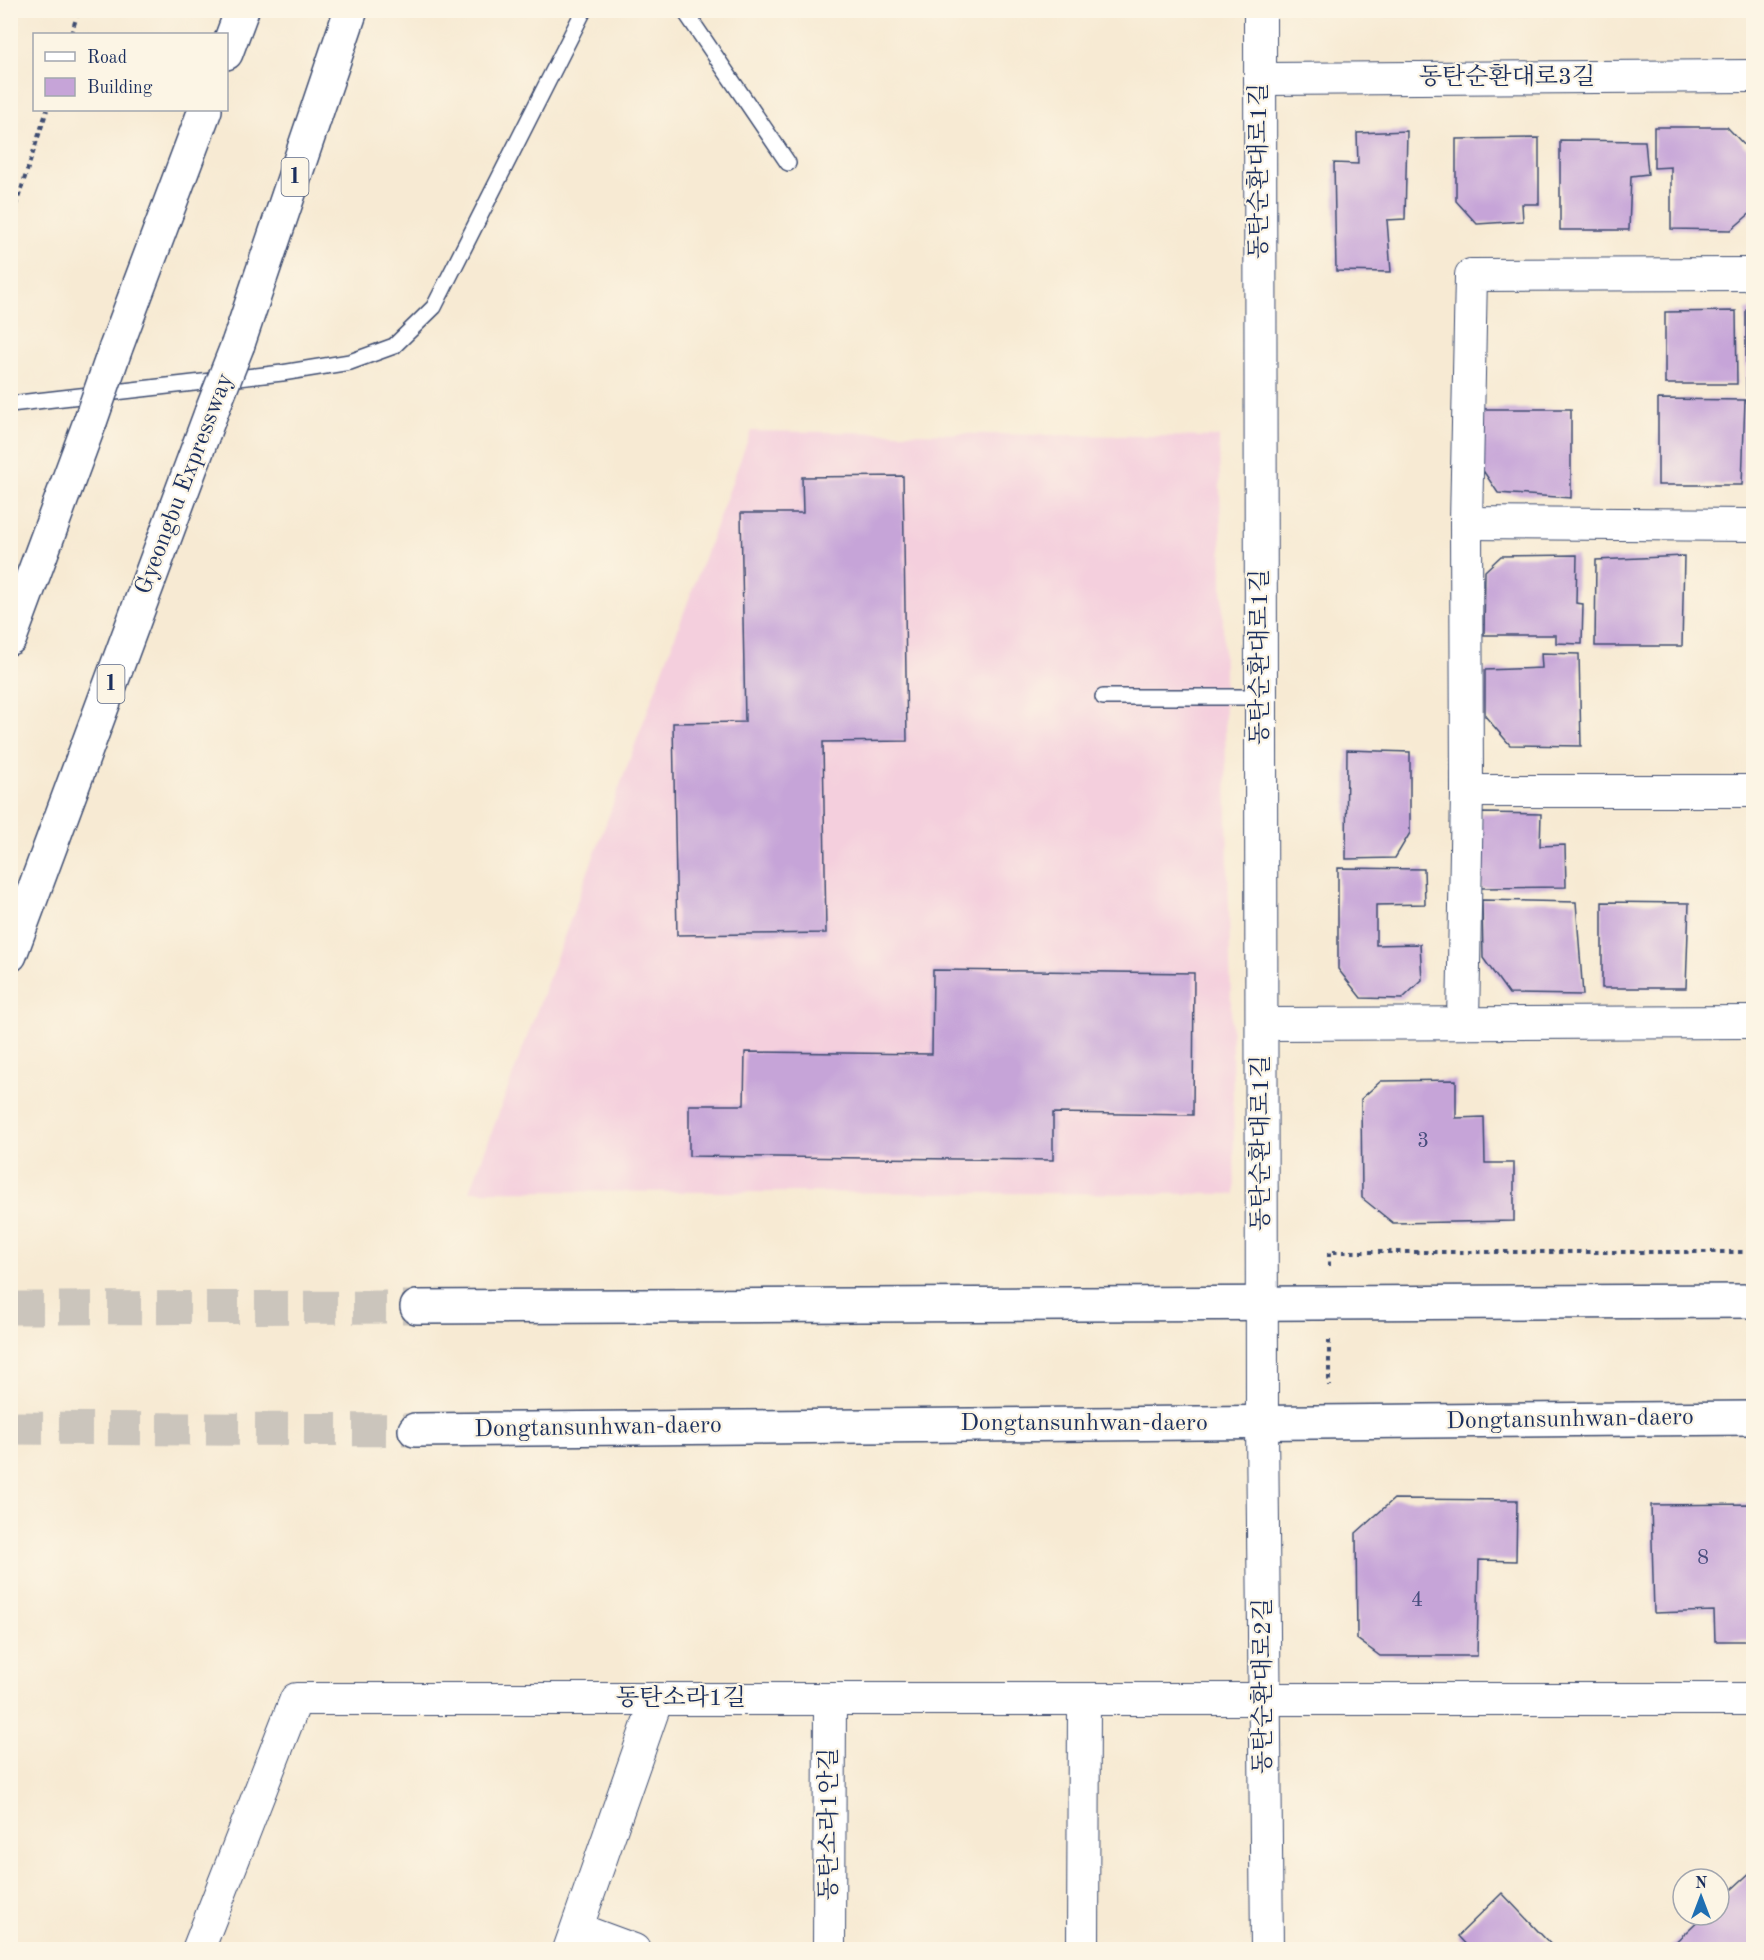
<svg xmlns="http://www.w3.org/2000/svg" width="1764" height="1960" font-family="'Old Standard TT','Noto Serif KR',serif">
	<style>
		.built { fill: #f4cfdd }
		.building { fill: #c6a4d8 }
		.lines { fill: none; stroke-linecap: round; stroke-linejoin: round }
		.secondary-tunnel { stroke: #cbc5bc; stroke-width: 33; stroke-dasharray: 33 16; stroke-linecap: butt }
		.lane-casing { stroke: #3c4b70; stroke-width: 18 }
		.street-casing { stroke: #3c4b70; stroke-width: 34 }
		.secondary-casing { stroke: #3c4b70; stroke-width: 36 }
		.highway-casing { stroke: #3c4b70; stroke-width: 36 }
		.path { stroke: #3c4b70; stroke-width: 4; stroke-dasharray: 4.5 4.5; stroke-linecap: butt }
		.lane { stroke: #fff; stroke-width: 15 }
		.street { stroke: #fff; stroke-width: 32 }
		.secondary { stroke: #fff; stroke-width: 33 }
		.highway { stroke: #fff; stroke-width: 33 }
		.highway-bridge-casing { stroke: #3c4b70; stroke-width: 36; stroke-linecap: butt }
		.highway-bridge { stroke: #fff; stroke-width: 33 }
		.labels { text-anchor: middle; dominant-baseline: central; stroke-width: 4.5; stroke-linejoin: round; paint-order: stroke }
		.number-label { font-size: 21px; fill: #464c7c }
		.shield { fill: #fcf5e5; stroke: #5e6a86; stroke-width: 1.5 }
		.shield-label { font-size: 22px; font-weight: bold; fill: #1b2f5e }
		.street-label { font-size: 24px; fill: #1b2f5e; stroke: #fcf5e5 }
	</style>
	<rect width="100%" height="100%" fill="#fcf5e5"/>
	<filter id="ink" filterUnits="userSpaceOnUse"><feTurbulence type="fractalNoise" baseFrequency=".0167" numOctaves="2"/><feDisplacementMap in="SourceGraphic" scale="12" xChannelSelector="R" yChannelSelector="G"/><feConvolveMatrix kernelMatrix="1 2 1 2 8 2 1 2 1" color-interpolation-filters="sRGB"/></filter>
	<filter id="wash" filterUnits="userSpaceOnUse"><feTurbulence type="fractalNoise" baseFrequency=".008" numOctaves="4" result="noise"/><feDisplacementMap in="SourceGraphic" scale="24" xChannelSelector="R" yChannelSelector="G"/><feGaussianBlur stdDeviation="1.35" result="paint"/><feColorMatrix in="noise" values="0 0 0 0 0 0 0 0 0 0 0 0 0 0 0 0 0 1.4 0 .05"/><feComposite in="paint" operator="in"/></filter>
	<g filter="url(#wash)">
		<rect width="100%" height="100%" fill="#f7ead3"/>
		<polygon class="built" points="751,431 1219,437 1235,1194 470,1191"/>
		<g id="blocks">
			<g class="building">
				<polygon points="1380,10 1529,10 1529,15 1385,16"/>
				<polygon points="1654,127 1727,127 1751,152 1754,210 1731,230 1671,229 1671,167 1654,168"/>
				<polygon points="1407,131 1405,219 1387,220 1391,272 1336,271 1334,163 1358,164 1357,133"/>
				<polygon points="1539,138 1539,204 1522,204 1523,221 1477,224 1456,201 1456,139"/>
				<polygon points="1560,140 1645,141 1648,174 1631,176 1629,230 1560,230"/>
				<rect x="1746" y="310" width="8" height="86"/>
				<polygon points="1736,311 1737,384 1665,384 1665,312"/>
				<polygon points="1658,399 1745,400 1742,485 1658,485"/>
				<polygon points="1482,409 1571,409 1571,498 1498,493 1482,469"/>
				<polygon points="903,476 907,741 823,742 826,933 677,935 673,723 745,722 741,513 803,513 802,477"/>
				<polygon points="1577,555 1576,603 1583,604 1582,644 1556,643 1556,635 1484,635 1485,571 1501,556"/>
				<polygon points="1684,556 1682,646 1595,646 1596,560"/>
				<polygon points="1541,653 1579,654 1581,746 1510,745 1485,716 1485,670 1542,668"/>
				<polygon points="1347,750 1410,752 1410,833 1395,858 1346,859"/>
				<polygon points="1481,813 1541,814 1540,846 1565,845 1566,887 1481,888"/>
				<polygon points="1338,868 1424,869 1425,904 1376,905 1376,945 1420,944 1422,980 1402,999 1361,998 1338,969"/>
				<polygon points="1482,900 1576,902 1583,995 1509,994 1483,958"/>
				<polygon points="1602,902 1689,903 1686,988 1602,988"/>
				<polygon points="933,970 1194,973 1193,1115 1053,1113 1053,1160 689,1156 689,1105 744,1105 745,1052 932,1054"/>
				<polygon points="1456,1080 1456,1118 1484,1117 1485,1163 1514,1163 1514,1221 1393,1223 1362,1198 1361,1099 1381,1081"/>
				<polygon points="1394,1499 1517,1500 1516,1561 1479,1560 1477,1656 1380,1656 1357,1639 1356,1533"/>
				<polygon points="1754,1504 1754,1641 1715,1641 1714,1611 1654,1613 1651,1505"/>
				<polygon points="1754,1869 1754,1946 1750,1950 1667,1950 1704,1915 1719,1915 1719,1901"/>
				<polygon points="1502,1893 1556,1950 1471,1950 1458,1936"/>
			</g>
		</g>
	</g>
	<g filter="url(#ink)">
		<use href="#blocks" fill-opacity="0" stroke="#3c4b70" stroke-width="1.5"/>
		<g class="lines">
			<g class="secondary-tunnel">
				<polyline points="10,1308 417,1307"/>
				<polyline points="10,1428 415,1430"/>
			</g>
			<g class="lane-casing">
				<g id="lane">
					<polyline points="684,10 788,163"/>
					<polyline points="10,404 282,373 350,362 394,346 434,307 584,10"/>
					<polyline points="1103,697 1261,697"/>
				</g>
			</g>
			<g class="street-casing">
				<g id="street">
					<polyline points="1260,10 1262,1423 1267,1950"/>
					<polyline points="1260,79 1754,76"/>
					<polyline points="1466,523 1754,525"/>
					<polyline points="1467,791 1754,791"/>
					<polyline points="1463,1023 1467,791 1466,523 1471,275 1754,274"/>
					<polyline points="1262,1024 1754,1022"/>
					<polyline points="577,1929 634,1950"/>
					<polyline points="198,1950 296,1699 1754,1699"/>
					<polyline points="569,1950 657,1699"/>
					<polyline points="829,1950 830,1699"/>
					<polyline points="1083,1950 1084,1699"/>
				</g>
			</g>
			<g class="secondary-casing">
				<g id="secondary">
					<polyline points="417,1307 1754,1301"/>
					<polyline points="415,1430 1754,1418"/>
				</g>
			</g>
			<g class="highway-casing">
				<g id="highway">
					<polyline points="226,53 242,10"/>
					<polyline points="238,344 351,10"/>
					<polyline points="115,350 205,110"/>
					<polyline points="10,638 90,422"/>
					<polyline points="10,955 211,413"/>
				</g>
			</g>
			<g class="path">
				<polyline points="71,34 79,10"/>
				<polyline points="10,223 47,110"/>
				<polyline points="1329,1266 1329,1252 1754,1252"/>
				<polyline points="1329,1340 1329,1386"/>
			</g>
			<use href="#lane" class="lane"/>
			<use href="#street" class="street"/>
			<use href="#secondary" class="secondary"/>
			<use href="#highway" class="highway"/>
			<g class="highway-bridge-casing">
				<g id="highway-bridge">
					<polyline points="211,413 238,344"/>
					<polyline points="90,422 115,350"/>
				</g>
			</g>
			<use href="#highway-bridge" class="highway-bridge"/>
		</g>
	</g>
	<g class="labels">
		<g class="number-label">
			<text x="1423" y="1141">3</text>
			<text x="1703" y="1558">8</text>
			<text x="1417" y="1600">4</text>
		</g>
		<g class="shield">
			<rect x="281.5" y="158" width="27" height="38" rx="4.5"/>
			<rect x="97.5" y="665" width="27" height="38" rx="4.5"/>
		</g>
		<g class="shield-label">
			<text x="295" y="177">1</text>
			<text x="111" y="684">1</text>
		</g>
		<g class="street-label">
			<text x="1507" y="78">동탄순환대로3길</text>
			<text transform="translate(1260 171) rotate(-90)">동탄순환대로1길</text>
			<text transform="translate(185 484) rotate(-69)">Gyeongbu Expressway</text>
			<text transform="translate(1261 657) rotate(-90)">동탄순환대로1길</text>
			<text transform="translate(1262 1143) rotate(-90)">동탄순환대로1길</text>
			<text transform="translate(1570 1420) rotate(-1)">Dongtansunhwan-daero</text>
			<text x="1084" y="1424">Dongtansunhwan-daero</text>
			<text transform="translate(598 1428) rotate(-1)">Dongtansunhwan-daero</text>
			<text transform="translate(1264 1686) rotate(-90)">동탄순환대로2길</text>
			<text x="681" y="1699">동탄소라1길</text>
			<text transform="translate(830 1824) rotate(-90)">동탄소라1안길</text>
		</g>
	</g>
	<rect width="1764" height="1960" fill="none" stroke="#fcf5e5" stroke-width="36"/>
	<rect x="33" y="33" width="195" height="78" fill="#fcf5e5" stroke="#a2a6af" stroke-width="1.5"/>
	<rect x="45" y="52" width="30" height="9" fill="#ffffff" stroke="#a2a6af" stroke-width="1.5"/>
	<text x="87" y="63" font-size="18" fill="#1b2f5e">Road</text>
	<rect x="45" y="78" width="30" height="18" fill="#c6a4d8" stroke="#a2a6af" stroke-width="1.5"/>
	<text x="87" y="93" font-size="18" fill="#1b2f5e">Building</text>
	<g transform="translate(1701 1897)"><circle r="28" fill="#fcf5e5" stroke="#a2a6af" stroke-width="1.5"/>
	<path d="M0-4.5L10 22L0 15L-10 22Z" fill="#1f6fb2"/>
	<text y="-9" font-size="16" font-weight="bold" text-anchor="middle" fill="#1b2f5e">N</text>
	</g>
</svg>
